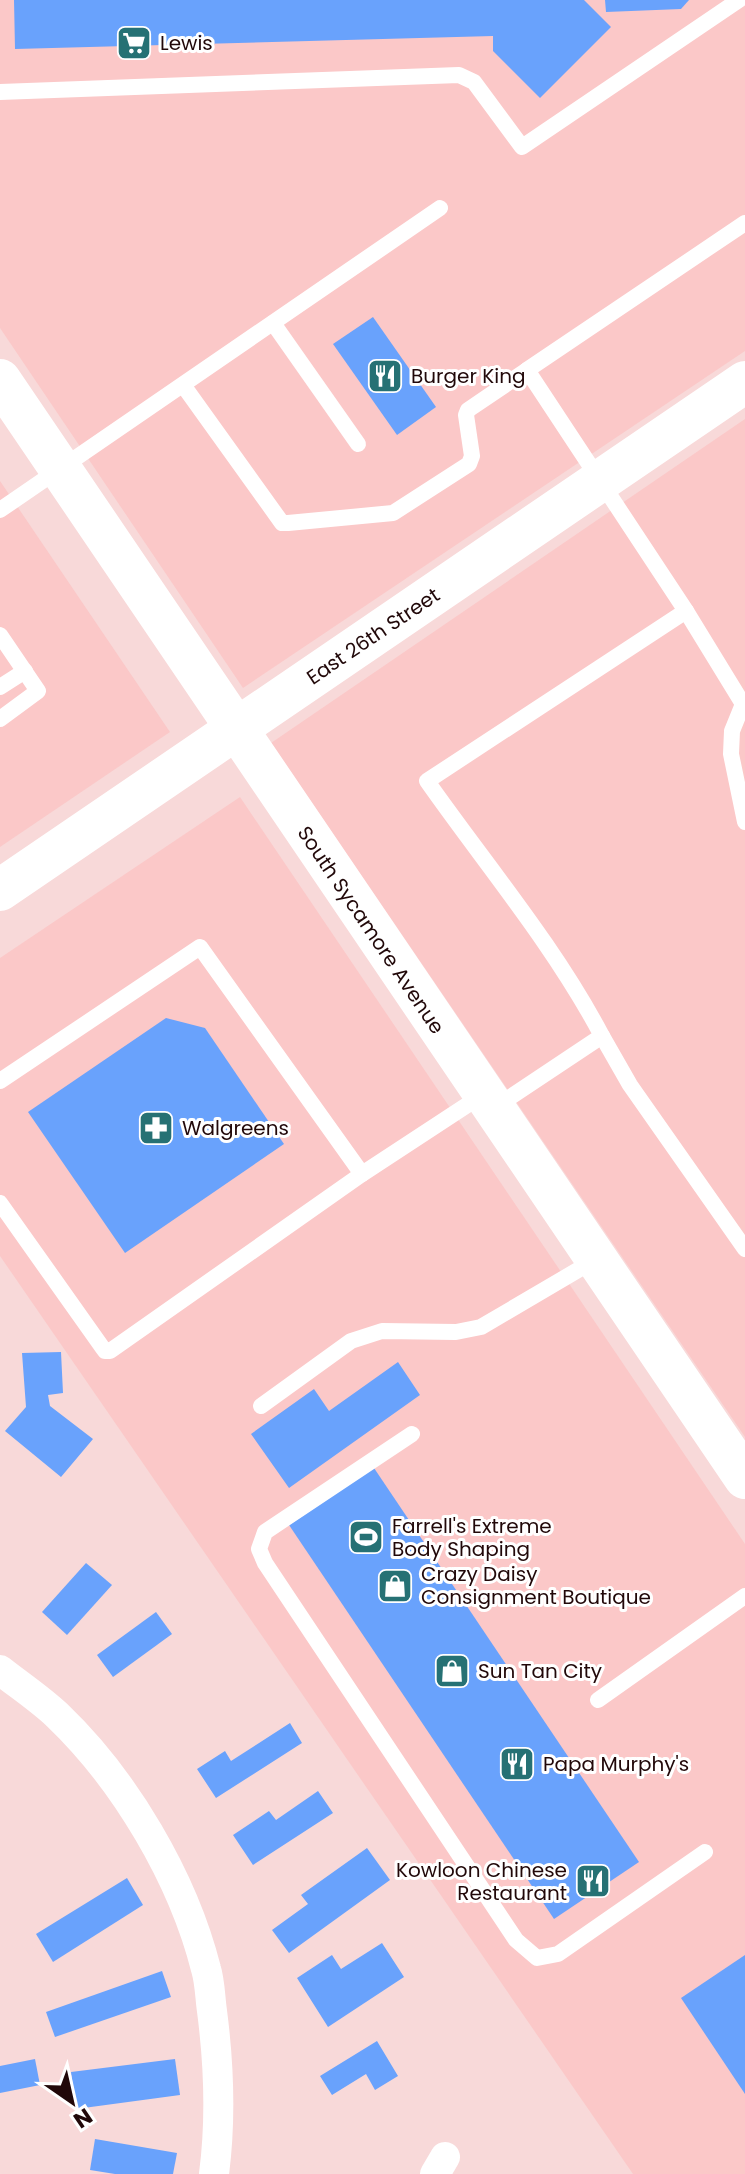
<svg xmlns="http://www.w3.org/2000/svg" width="745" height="2174" font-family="Poppins,sans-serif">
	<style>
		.built { fill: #fbc8c8 }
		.building { fill: #69a2fc }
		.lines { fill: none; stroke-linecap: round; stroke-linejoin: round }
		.service { stroke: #fff; stroke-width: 16 }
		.minor { stroke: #fff; stroke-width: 30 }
		.secondary { stroke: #fff; stroke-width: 42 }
		.labels { text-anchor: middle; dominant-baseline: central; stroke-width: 6; stroke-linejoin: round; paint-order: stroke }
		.poi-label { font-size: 20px; fill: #210809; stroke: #fff; text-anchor: start }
		.street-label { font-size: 20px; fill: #210809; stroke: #fff }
	</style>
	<rect width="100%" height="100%" fill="#f8d9d9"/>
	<g class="built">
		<polygon points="0,0 745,0 745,351 243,688 0,328"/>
		<polygon points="745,419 745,1437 271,743"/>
		<polygon points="0,481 170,732 0,847"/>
		<polygon points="240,797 745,1544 745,2174 633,2174 0,1256 0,958"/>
	</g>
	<g class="building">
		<polygon points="14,0 584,0 611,27 540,98 493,51 493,36 15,49"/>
		<polygon points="605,0 689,0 681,9 606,12"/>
		<polygon points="373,317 436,407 397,435 333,344"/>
		<polygon points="166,1018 205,1028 284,1144 125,1253 28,1112"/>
		<polygon points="61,1352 63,1393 48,1395 50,1406 93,1439 61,1477 5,1431 26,1407 22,1353"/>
		<polygon points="398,1362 420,1395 289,1488 251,1434 314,1389 329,1411"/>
		<polygon points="374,1468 639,1862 554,1919 289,1525"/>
		<polygon points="86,1563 112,1585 67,1635 42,1612"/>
		<polygon points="156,1612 172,1634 113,1677 97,1655"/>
		<polygon points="290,1723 302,1743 216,1798 197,1769 225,1751 231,1761"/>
		<polygon points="318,1791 333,1813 253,1865 233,1835 269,1811 276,1820"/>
		<polygon points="367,1848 390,1880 289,1953 272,1930 308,1904 301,1895"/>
		<polygon points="127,1878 143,1905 53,1962 36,1934"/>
		<polygon points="382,1943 404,1977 328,2027 297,1978 332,1955 341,1969"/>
		<polygon points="745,1955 745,2094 681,1998"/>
		<polygon points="162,1971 171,1997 55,2037 46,2012"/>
		<polygon points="377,2041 398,2076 375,2090 366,2074 332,2095 320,2076"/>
		<polygon points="35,2059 40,2085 0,2093 0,2066"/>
		<polygon points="175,2059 180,2095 76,2109 71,2072"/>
		<polygon points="95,2139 177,2153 173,2174 115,2174 90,2170"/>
	</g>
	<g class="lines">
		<g class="service">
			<polyline points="0,92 459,75 474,82 522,147 739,0"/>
			<polyline points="745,223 527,370 686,611 743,704 745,703"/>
			<polyline points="273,323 358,444"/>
			<polyline points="183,385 282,523 288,523 393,513 469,464 472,456 466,415 468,410 527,370"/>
			<polyline points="0,510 440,208"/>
			<polyline points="0,635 38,691 0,719"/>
			<polyline points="0,687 25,671"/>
			<polyline points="743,704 732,731 731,754 745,822"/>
			<polyline points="602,1036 630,1085 745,1249"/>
			<polyline points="0,1081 200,947 362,1174 484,1094"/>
			<path d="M494,1108L602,1036C554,945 486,865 427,781L686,611"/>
			<polyline points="0,1203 102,1347 105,1351 110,1351 362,1174"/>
			<polyline points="261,1406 351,1341 382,1331 456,1332 481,1327 595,1260"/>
			<polyline points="412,1434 265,1532 259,1549 265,1563 516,1940 537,1958 558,1954 705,1852"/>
			<polyline points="598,1700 745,1596"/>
		</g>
		<g class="minor">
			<path d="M0,1670C19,1685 40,1699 57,1715C125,1780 183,1878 206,1969C210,1982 210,1997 212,2011C219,2065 221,2120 214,2174"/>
			<polyline points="435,2174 445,2157"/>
		</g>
		<g class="secondary">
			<polyline points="0,380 745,1478"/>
			<polyline points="0,890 745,382"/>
		</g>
	</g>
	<defs>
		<g id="supermarket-square" transform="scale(1.8)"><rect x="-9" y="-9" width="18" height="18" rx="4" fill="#267174" stroke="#fff"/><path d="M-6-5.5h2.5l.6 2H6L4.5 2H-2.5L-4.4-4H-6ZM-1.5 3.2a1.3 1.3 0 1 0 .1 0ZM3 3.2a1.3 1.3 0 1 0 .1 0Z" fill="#fff"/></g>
		<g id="restaurant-square" transform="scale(1.8)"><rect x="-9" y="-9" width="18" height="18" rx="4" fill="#267174" stroke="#fff"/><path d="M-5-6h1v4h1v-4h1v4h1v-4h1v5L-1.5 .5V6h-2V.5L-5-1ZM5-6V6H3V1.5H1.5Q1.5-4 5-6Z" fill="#fff"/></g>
		<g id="pharmacy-square" transform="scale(1.8)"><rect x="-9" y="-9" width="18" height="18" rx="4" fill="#267174" stroke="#fff"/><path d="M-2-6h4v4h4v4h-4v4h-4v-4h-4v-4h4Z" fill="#fff"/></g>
		<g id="stadium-square" transform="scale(1.8)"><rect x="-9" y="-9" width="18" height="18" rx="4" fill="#267174" stroke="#fff"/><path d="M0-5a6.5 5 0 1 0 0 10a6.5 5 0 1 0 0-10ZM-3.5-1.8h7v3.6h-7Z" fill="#fff"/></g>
		<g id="shop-square" transform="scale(1.8)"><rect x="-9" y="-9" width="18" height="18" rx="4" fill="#267174" stroke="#fff"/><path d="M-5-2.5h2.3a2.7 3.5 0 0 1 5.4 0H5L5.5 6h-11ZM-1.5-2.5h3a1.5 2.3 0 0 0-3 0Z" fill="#fff"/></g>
	</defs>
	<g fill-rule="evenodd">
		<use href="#supermarket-square" x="134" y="43"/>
		<use href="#restaurant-square" x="385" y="376"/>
		<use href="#pharmacy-square" x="156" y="1128"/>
		<use href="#stadium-square" x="366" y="1537"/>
		<use href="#shop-square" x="395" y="1586"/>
		<use href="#shop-square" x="452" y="1671"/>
		<use href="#restaurant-square" x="517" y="1764"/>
		<use href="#restaurant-square" x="593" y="1881"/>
	</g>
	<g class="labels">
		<g class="poi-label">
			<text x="160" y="43">Lewis</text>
			<text x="411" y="376">Burger King</text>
			<text x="182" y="1128">Walgreens</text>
			<text x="392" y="1526">Farrell's Extreme<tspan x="392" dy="23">Body Shaping</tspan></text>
			<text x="421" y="1574">Crazy Daisy<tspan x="421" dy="23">Consignment Boutique</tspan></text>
			<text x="478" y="1671">Sun Tan City</text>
			<text x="543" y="1764">Papa Murphy's</text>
			<text x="567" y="1870" text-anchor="end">Kowloon Chinese<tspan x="567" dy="23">Restaurant</tspan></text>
		</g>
		<g class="street-label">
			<text transform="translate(373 636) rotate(-34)">East 26th Street</text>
			<text transform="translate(371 930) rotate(56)">South Sycamore Avenue</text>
		</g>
	</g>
	<g transform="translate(72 2102) rotate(146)" stroke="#ffffff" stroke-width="6" paint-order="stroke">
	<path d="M0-6L14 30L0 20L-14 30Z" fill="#210809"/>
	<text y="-12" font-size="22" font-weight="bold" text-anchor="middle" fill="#210809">N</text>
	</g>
</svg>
